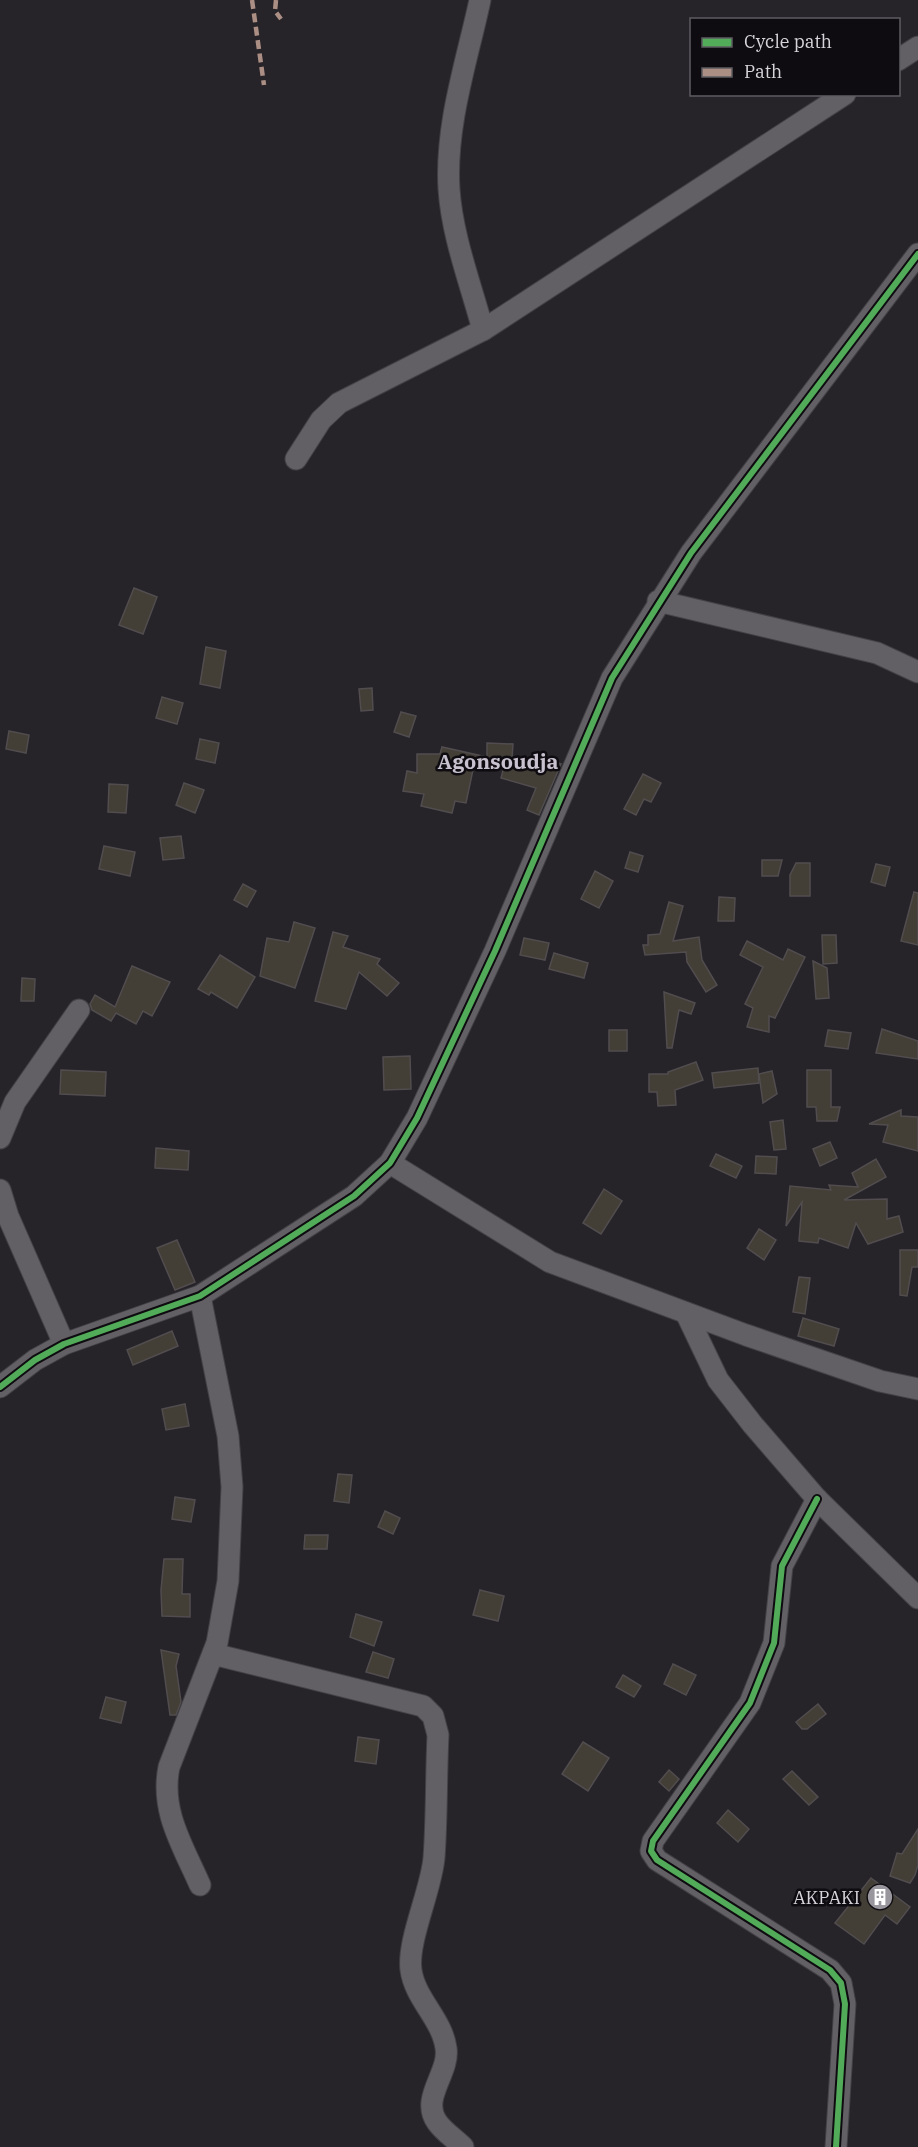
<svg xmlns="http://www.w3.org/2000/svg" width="918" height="2147" font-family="'IBM Plex Serif',serif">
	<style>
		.building { fill: #433e36; stroke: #514d4f; stroke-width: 1.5 }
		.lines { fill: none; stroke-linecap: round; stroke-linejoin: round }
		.minor-casing { stroke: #434146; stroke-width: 23 }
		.minor { stroke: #636065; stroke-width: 21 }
		.quiet { stroke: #ac8f84; stroke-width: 4.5; stroke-dasharray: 9 4.5; stroke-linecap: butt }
		.cycleway-casing { stroke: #0e0c10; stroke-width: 10 }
		.cycleway { stroke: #51ab58; stroke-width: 6 }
		.labels { text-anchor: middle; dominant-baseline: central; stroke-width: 5; stroke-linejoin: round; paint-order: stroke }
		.poi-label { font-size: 18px; fill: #d7d4db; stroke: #0e0c10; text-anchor: end }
		.quarter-label { font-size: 21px; font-weight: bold; fill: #c8c1cf; stroke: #0e0c10 }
	</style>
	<rect width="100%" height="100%" fill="#262329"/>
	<g class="building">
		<polygon points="134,588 157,597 143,634 119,625"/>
		<polygon points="206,647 226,651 220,688 200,684"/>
		<polygon points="372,688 373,710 361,711 359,689"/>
		<polygon points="162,697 183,703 177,724 156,718"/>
		<polygon points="401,712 416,716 409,737 394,732"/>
		<polygon points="9,731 29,735 26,753 6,749"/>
		<polygon points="200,739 219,743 215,763 196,759"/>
		<polygon points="487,743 513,744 512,759 544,768 548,759 561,764 539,815 527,810 536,788 501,778 504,767 474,765 466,803 455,801 452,813 421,806 424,794 403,791 407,771 417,773 417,754 440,754 442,747 487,757"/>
		<polygon points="643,774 661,783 651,802 644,799 636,815 624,809"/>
		<polygon points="184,783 204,790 195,813 176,805"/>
		<polygon points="109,784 128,785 126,813 108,812"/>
		<polygon points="181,836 184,858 163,860 160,838"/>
		<polygon points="104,846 135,852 130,876 99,869"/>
		<polygon points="630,852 643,856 638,872 625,868"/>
		<polygon points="762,860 782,860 778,876 762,876"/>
		<polygon points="796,863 810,863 810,896 790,896 790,875"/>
		<polygon points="876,864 890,867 885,886 871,882"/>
		<polygon points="595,871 613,881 599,908 581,899"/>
		<polygon points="243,884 256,891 247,907 234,900"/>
		<polygon points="914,892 918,893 918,945 901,941"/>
		<polygon points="719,897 735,898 734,921 718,921"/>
		<polygon points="669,902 683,906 673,941 699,937 702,960 717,985 706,992 687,962 686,952 645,955 643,945 648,945 648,935 660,934"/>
		<polygon points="294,922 315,928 295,988 260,976 267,938 289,942"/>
		<polygon points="333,932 348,936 343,947 380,959 377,964 399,983 387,996 359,972 346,1009 315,1001"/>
		<polygon points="822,935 836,935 837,963 823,964"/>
		<polygon points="524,938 549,943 545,960 520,955"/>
		<polygon points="747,941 783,960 788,949 805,957 775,1018 769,1016 769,1032 747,1027 753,1008 745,1004 763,967 740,955"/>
		<polygon points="554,953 588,963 584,978 549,969"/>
		<polygon points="220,955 255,977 237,1008 211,992 209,995 198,989"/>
		<polygon points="813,961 827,968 829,998 816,999"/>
		<polygon points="132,966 170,982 152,1016 143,1011 136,1024 116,1013 111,1021 92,1010 90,1004 95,995 115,1007"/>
		<polygon points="22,978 35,979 34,1001 21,1001"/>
		<polygon points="664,992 695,1003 691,1014 679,1010 672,1048 667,1048"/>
		<polygon points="882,1029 918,1041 918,1059 876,1053"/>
		<rect x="609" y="1030" width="18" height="21"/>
		<polygon points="828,1030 851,1033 848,1049 825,1046"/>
		<polygon points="410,1056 411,1089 384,1090 383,1057"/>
		<polygon points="696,1062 703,1080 675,1090 676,1105 658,1106 657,1092 649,1092 649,1074 668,1074 668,1072"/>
		<polygon points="758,1068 759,1083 714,1088 712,1073"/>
		<polygon points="61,1070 106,1072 105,1096 60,1094"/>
		<polygon points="807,1070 831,1070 831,1107 840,1107 837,1121 817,1121 816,1107 807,1107"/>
		<polygon points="772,1071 777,1094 763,1103 759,1074"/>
		<polygon points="901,1110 901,1116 918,1117 918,1151 883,1142 888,1125 869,1124"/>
		<polygon points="783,1120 786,1149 774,1150 770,1122"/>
		<polygon points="830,1142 837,1158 820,1166 813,1149"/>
		<polygon points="156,1148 189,1151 188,1170 155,1168"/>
		<polygon points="716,1154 742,1166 736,1178 710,1166"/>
		<polygon points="756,1156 777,1157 776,1174 755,1173"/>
		<polygon points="876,1159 886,1177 844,1200 887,1199 887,1219 899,1216 903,1232 868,1244 856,1223 848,1248 819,1238 818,1243 799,1241 802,1202 786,1226 790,1186 831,1190 829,1185 858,1187 852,1173"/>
		<polygon points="604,1189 622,1201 601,1234 583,1223"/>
		<polygon points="759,1229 776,1240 764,1260 747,1248"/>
		<polygon points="177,1240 195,1282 175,1290 157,1248"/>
		<polygon points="900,1250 918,1250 918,1267 912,1267 907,1296 900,1295"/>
		<polygon points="799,1277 810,1278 805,1314 793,1312"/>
		<polygon points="803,1318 839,1329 834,1346 798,1336"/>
		<polygon points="172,1331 178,1346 133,1365 127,1350"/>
		<polygon points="185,1404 189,1426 166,1430 162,1409"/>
		<polygon points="338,1474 352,1475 349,1503 334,1501"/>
		<polygon points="175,1497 195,1500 191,1522 172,1519"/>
		<polygon points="385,1511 400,1518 393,1534 378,1527"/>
		<polygon points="305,1535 328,1535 327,1549 304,1549"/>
		<polygon points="164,1559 183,1559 182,1594 190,1594 190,1617 162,1616 161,1590"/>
		<polygon points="480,1590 504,1596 498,1621 473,1615"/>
		<polygon points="356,1614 382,1622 374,1646 350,1637"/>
		<polygon points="161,1650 179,1654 176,1666 181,1702 176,1715 170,1715"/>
		<polygon points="373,1652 394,1659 388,1678 366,1672"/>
		<polygon points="673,1664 696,1675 686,1695 664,1684"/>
		<polygon points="623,1675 641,1686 634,1697 616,1687"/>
		<polygon points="106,1697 126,1702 121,1723 100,1718"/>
		<polygon points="818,1704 826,1714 807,1729 802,1729 796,1722"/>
		<polygon points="358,1737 379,1740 376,1764 355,1761"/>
		<polygon points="583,1742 609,1758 588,1791 562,1774"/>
		<polygon points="669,1770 679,1779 669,1791 659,1782"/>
		<polygon points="792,1771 818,1797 809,1805 783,1779"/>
		<polygon points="728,1810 749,1829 738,1842 717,1823"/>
		<polygon points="918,1829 918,1865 915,1875 910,1883 890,1876 897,1853 902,1854"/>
		<polygon points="871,1878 910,1907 897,1924 885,1915 864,1944 835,1923"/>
	</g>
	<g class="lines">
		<g class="minor-casing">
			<g id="minor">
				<path d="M480,0C467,61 445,125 449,189C452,236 471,285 483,330"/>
				<polyline points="898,60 918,47"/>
				<polyline points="296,459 321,420 339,403 483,330 845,94"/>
				<polyline points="658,601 877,653 918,672"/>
				<polyline points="0,1138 15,1102 79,1010"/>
				<polyline points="390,1163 550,1262 746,1335 880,1381 918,1389"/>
				<polyline points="0,1190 8,1216 64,1344"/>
				<path d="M200,1296L228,1436L232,1487L228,1581L217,1643L169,1767C160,1811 183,1846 200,1885"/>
				<polyline points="686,1313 718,1380 753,1425 817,1499 918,1598"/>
				<polyline points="0,1387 35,1360 64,1344 200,1296 354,1196 390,1163 417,1118 495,951 612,678 691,553 918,254"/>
				<polyline points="817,1499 782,1566 774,1643 750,1703 653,1841 651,1851 657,1860 830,1970 841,1983 845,2004 836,2147"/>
				<path d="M213,1654L423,1706L433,1716L438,1735C436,1776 437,1817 434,1858C431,1891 407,1941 411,1970C415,1999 442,2019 446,2048C450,2073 420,2098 437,2122C443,2131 455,2139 463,2147"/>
			</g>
		</g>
		<use href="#minor" class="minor"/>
		<g class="quiet">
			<polyline points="252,0 264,85"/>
			<polyline points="276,0 275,11 281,19"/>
		</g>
		<g class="cycleway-casing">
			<g id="cycleway">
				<polyline points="0,1387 35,1360 64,1344 200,1296 354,1196 390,1163 417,1118 495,951 612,678 691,553 918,254"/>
				<polyline points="817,1499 782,1566 774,1643 750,1703 653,1841 651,1851 657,1860 830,1970 841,1983 845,2004 836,2147"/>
			</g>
		</g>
		<use href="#cycleway" class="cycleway"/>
	</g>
	<defs>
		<g id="building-disc" transform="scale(1.35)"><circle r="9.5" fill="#99969d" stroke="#0e0c10"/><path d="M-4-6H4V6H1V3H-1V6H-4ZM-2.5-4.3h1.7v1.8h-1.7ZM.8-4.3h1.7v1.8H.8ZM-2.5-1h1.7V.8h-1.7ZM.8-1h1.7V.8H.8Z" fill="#fff"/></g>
	</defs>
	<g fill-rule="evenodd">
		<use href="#building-disc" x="880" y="1897"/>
	</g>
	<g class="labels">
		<g class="poi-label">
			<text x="860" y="1897">AKPAKI</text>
		</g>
		<g class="quarter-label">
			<text x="498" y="761">Agonsoudja</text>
		</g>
	</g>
	<rect x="690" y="18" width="210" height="78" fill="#0e0c10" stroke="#5e5c61" stroke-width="1.5"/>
	<rect x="702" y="38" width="30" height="9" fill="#51ab58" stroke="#5e5c61" stroke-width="1.5"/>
	<text x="744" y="48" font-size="18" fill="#d7d4db">Cycle path</text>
	<rect x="702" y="68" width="30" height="9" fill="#ac8f84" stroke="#5e5c61" stroke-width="1.5"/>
	<text x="744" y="78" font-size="18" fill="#d7d4db">Path</text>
</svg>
